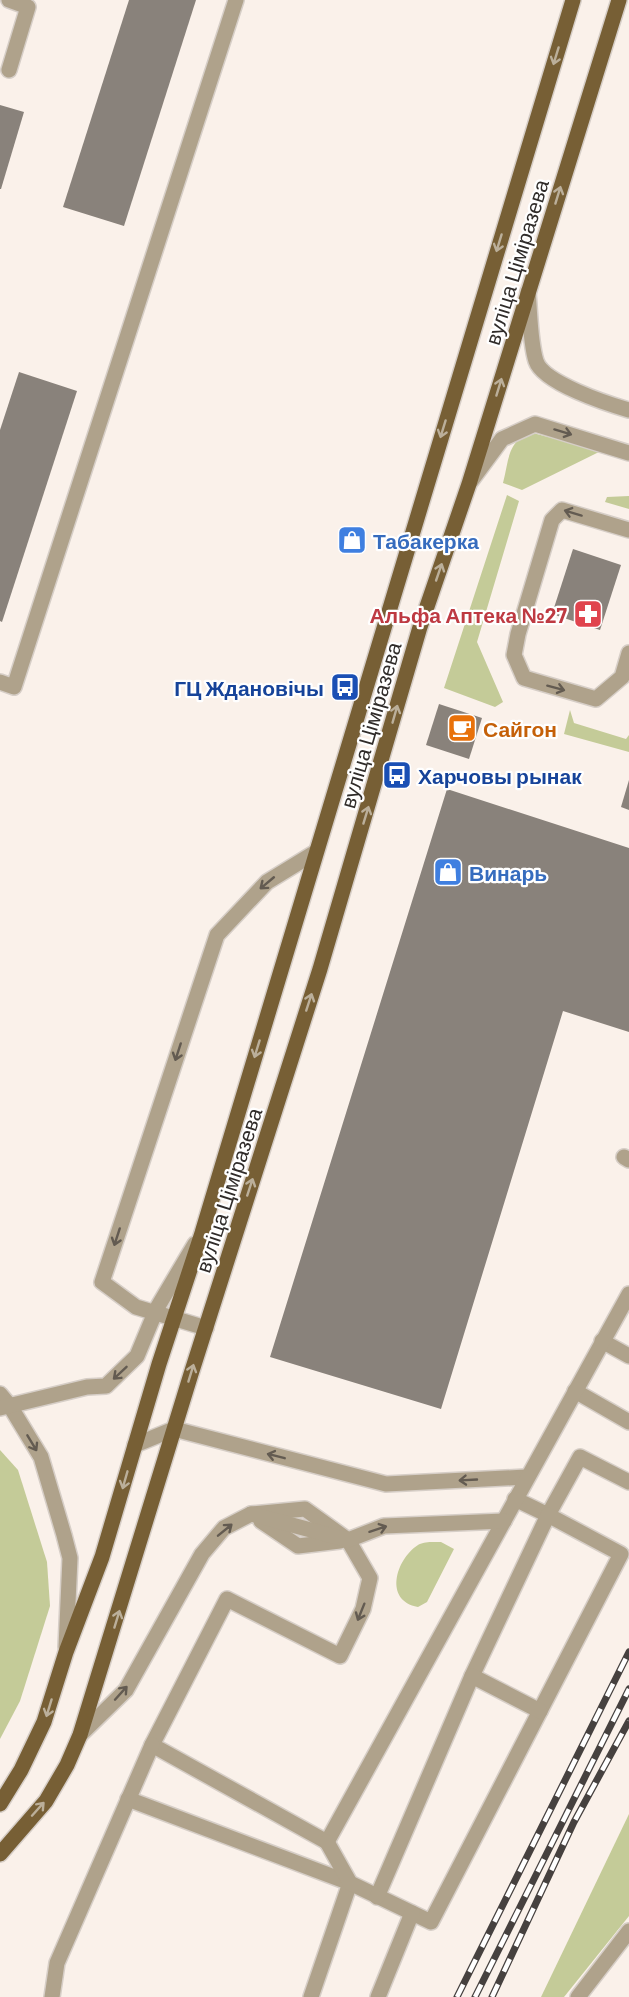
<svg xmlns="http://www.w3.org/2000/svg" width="629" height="1997" font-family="Barlow,sans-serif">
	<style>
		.green { fill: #c4cb98 }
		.building { fill: #89827b }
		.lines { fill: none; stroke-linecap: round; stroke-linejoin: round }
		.minor-casing { stroke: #d6cec7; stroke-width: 18 }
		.major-casing { stroke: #d6cec7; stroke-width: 18 }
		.minor { stroke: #afa28b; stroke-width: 15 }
		.major { stroke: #775f35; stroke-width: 15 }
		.rail-casing { stroke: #46413f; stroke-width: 7 }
		.rail { stroke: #fff; stroke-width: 4.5; stroke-dasharray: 14; stroke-linecap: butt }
		.oneway { stroke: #bbaf9a }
		.oneway2 { stroke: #635b51 }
		.labels { text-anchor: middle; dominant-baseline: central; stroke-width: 4.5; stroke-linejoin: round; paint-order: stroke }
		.street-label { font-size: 21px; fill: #302c2a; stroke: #fff }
		.shop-label { font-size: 21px; font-weight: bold; fill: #366cbe; stroke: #fff; text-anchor: start }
		.health-label { font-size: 21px; font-weight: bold; fill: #be3a42; stroke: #fff; text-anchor: end }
		.transit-label { font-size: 21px; font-weight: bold; fill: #164399; stroke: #fff; text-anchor: end }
		.food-label { font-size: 21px; font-weight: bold; fill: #c56008; stroke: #fff; text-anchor: start }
	</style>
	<rect width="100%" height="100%" fill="#faf1ea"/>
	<g class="green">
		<path d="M533,433L601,451L522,490L503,483C509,461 507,439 533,433Z"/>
		<polygon points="507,495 519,501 477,642 503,702 495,707 444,688"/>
		<polygon points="629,496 629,509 605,502 607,497"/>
		<polygon points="570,710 574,723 626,739 629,735 629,752 564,734"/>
		<polygon points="0,1450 18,1470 47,1562 50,1606 20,1701 0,1739"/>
		<path d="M431,1542H441L454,1549L427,1602L418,1607C384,1601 395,1560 418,1545C421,1543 427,1542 431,1542Z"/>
		<polygon points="629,1814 629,1916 564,1997 541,1997"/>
	</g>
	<g class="building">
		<polygon points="129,0 196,0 124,226 63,207"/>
		<polygon points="0,105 24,112 1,189 0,189"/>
		<polygon points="19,372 77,391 2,622 0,621 0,430"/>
		<polygon points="573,549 621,565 600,630 552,614"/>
		<polygon points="439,704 482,718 469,759 426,745"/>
		<polygon points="629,780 629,810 621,807"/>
		<polygon points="447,789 629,848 629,1032 563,1011 441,1409 270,1357"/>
	</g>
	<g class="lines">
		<g class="minor-casing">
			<g id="minor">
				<polyline points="9,70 28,7 9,0"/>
				<path d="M528,292C530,313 530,342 536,361C543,383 608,404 629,410"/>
				<polyline points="471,481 502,439 535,424 629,453"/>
				<polyline points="629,530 562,510 552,520 518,634 514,655 524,678 596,699 622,677 629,653"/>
				<polyline points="0,682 14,687 236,0"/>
				<polyline points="624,1157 629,1160"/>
				<polyline points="206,1328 136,1307 102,1282 217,935 267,882 316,852"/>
				<polyline points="602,1341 629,1356"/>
				<polyline points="575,1391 629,1422"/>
				<polyline points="0,1394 10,1406 41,1457 64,1535 70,1558 66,1647"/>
				<polyline points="0,1408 87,1387 106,1386 137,1356 157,1308 195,1244"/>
				<polyline points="135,1445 174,1429 386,1484 526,1477"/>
				<polyline points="515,1499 548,1515 580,1457 629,1482"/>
				<polyline points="251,1514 305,1509 348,1540 370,1578 363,1609 340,1656 227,1599 152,1745 327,1842 629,1294"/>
				<polyline points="261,1521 298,1546 340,1541"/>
				<polyline points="80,1735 126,1690 202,1554 224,1528 251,1514 348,1540 384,1526 504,1521"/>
				<polyline points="128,1799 350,1883 311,1997"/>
				<polyline points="327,1842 350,1883 431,1922 621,1554 548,1515 472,1676"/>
				<polyline points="377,1897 472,1676 540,1711"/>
				<polyline points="52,1997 57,1963 152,1745"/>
				<polyline points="378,1997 412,1913"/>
				<polyline points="578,1997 629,1931"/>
			</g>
		</g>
		<g class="major-casing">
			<g id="major">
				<polyline points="0,1804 21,1770 44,1722 66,1652 102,1557 159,1364 202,1233 573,0"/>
				<polyline points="0,1854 46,1801 67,1765 80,1735 191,1374 320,969 420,627 469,484 619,0"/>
			</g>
		</g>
		<use href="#minor" class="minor"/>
		<use href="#major" class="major"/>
		<g class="rail-casing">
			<g id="rail">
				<polyline points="457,1997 629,1652"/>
				<polyline points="475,1997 629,1689"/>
				<polyline points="492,1997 574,1822 629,1721"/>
			</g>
		</g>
		<use href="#rail" class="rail"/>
	</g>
	<defs><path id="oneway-shaft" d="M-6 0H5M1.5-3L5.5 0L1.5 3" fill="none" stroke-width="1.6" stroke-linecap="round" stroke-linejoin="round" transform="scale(1.5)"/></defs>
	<g class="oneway">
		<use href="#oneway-shaft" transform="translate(556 56) rotate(107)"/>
		<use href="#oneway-shaft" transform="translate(558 195) rotate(-73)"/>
		<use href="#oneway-shaft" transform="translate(499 243) rotate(107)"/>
		<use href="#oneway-shaft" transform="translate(499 387) rotate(-73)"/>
		<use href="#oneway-shaft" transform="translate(443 429) rotate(107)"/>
		<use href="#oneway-shaft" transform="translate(439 572) rotate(-71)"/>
		<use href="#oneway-shaft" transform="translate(395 714) rotate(-74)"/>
		<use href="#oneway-shaft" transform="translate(366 815) rotate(-73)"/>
		<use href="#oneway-shaft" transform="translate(309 1002) rotate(-72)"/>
		<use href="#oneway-shaft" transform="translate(257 1049) rotate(107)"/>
		<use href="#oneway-shaft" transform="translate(250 1187) rotate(-72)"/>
		<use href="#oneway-shaft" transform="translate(191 1373) rotate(-73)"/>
		<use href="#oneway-shaft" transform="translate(125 1480) rotate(106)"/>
		<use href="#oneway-shaft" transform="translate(117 1619) rotate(-73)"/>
		<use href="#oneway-shaft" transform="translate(49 1708) rotate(107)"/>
		<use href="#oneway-shaft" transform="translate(38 1809) rotate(-48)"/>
	</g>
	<g class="oneway2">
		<use href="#oneway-shaft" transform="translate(563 432) rotate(17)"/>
		<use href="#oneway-shaft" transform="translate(573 513) rotate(-163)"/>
		<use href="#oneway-shaft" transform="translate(556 688) rotate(15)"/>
		<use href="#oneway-shaft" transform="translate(267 883) rotate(140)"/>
		<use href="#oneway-shaft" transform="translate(178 1052) rotate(108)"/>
		<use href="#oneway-shaft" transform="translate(117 1237) rotate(108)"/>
		<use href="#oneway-shaft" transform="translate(120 1373) rotate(137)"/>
		<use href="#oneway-shaft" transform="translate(32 1443) rotate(59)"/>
		<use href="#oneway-shaft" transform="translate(276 1456) rotate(-166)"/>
		<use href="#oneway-shaft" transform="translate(468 1480) rotate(177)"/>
		<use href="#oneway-shaft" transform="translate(378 1529) rotate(-18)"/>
		<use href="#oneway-shaft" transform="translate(225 1530) rotate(-39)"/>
		<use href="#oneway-shaft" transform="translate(361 1612) rotate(112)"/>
		<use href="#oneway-shaft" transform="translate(121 1693) rotate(-48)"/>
	</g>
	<defs>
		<g id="shop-square" transform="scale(1.5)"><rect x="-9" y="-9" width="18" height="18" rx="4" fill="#3f7fe0" stroke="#fff"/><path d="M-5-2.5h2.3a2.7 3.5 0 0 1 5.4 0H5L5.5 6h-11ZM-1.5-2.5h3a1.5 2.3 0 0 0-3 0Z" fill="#fff"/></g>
		<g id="pharmacy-square" transform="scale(1.5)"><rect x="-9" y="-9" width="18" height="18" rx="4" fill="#e0444e" stroke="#fff"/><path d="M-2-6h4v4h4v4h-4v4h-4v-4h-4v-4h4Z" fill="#fff"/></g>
		<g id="bus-square" transform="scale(1.5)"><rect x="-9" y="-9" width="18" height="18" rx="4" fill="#1a4fb4" stroke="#fff"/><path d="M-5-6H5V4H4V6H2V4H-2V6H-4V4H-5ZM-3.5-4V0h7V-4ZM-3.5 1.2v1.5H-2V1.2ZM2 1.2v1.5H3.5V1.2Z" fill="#fff"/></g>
		<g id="cafe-square" transform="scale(1.5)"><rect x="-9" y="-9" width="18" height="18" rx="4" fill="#e8710a" stroke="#fff"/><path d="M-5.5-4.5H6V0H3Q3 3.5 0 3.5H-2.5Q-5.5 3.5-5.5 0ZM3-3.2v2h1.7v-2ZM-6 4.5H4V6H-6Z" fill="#fff"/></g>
	</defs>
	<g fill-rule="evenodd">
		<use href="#shop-square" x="352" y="540"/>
		<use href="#pharmacy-square" x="588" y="614"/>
		<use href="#bus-square" x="345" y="687"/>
		<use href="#cafe-square" x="462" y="728"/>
		<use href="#bus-square" x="397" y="775"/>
		<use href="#shop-square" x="448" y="872"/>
	</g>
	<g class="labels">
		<g class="street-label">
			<text transform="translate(516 262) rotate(-73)">вуліца Ціміразева</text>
			<text transform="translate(370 725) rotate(-74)">вуліца Ціміразева</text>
			<text transform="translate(228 1190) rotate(-72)">вуліца Ціміразева</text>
		</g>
		<g class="shop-label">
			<text x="373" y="540">Табакерка</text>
			<text x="469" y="872">Винарь</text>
		</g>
		<g class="health-label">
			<text x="567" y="614">Альфа Аптека №27</text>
		</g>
		<g class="transit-label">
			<text x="324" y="687">ГЦ Ждановічы</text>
			<text x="418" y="775" text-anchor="start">Харчовы рынак</text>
		</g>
		<g class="food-label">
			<text x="483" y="728">Сайгон</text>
		</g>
	</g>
</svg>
